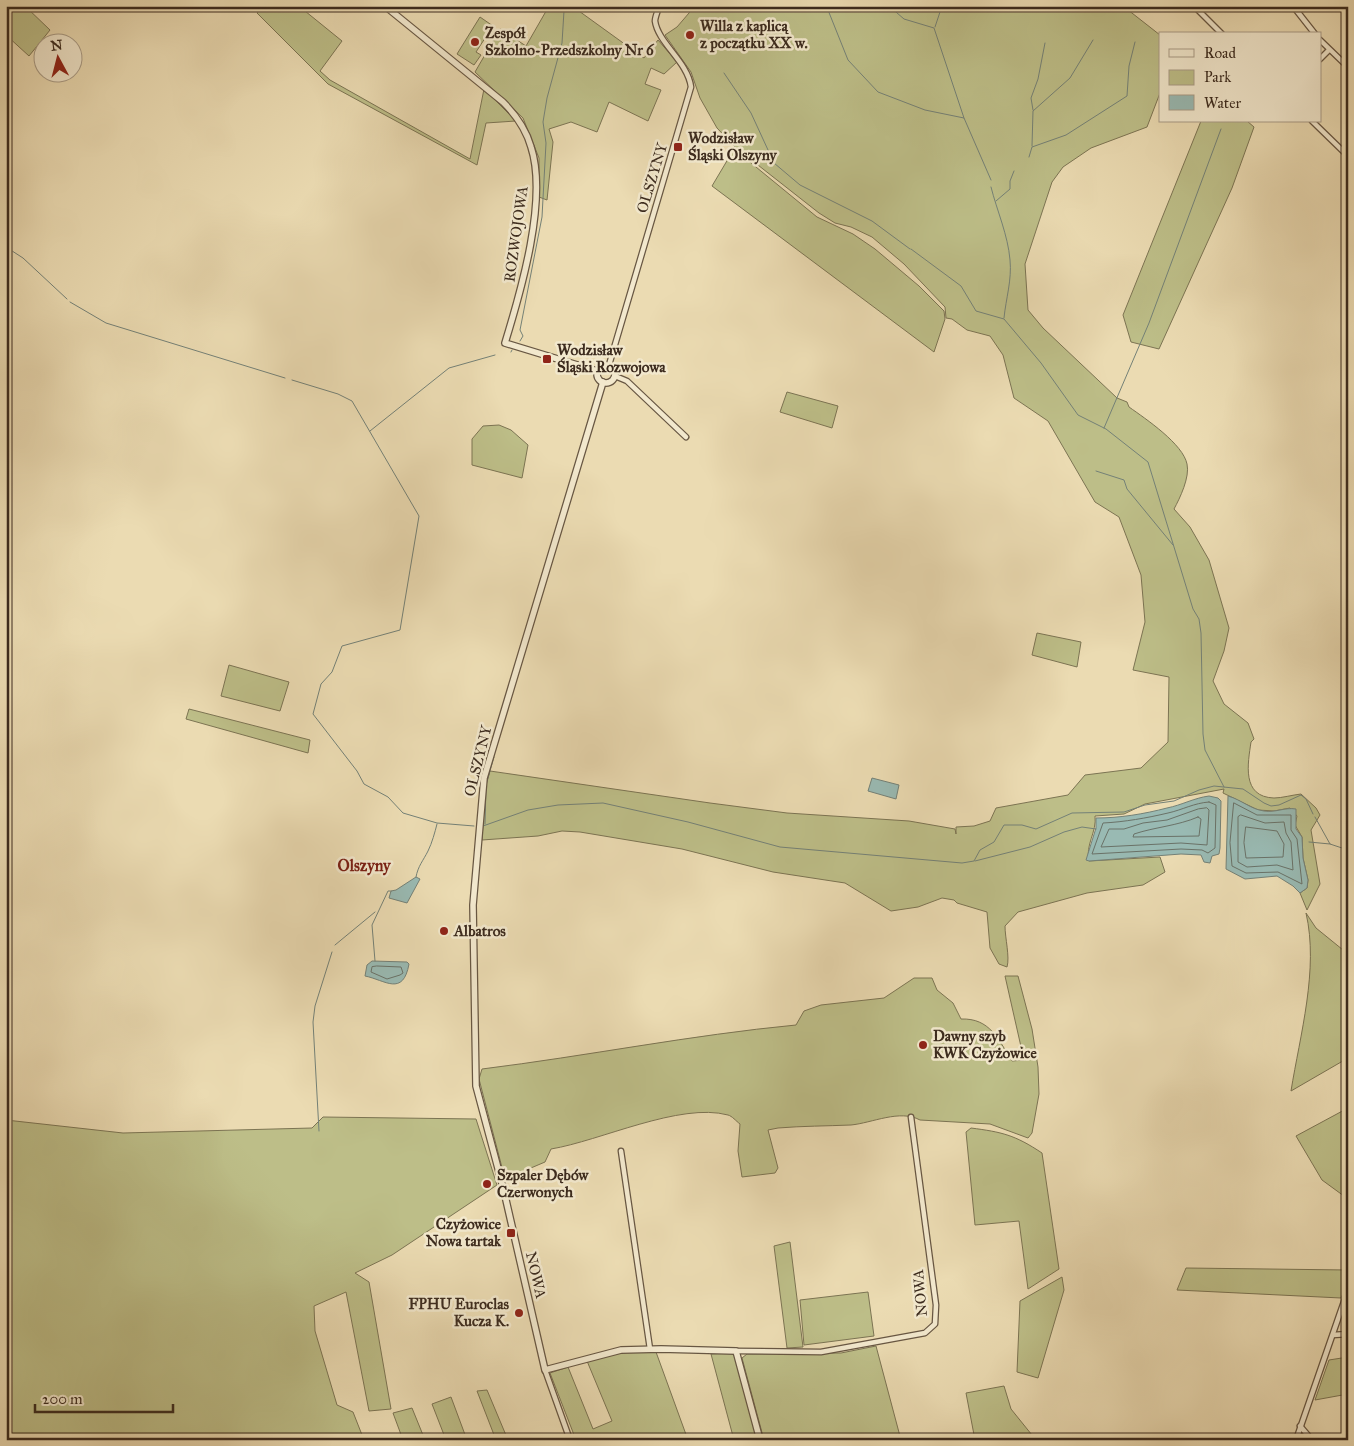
<svg xmlns="http://www.w3.org/2000/svg" width="1354" height="1446" font-family="'IM FELL Great Primer',serif">
	<style>
		.green { fill: #bdbe88; stroke: #7c7453 }
		.water { fill: #99bab3; stroke: #748177 }
		.lines { fill: none; stroke-linecap: round; stroke-linejoin: round }
		.shore { stroke: #6a7268; stroke-width: 1 }
		.stream { stroke: #748177; stroke-width: 1 }
		.minor-casing { stroke: #685743; stroke-width: 7 }
		.tertiary-casing { stroke: #685743; stroke-width: 8 }
		.minor { stroke: #f2e8cd; stroke-width: 4.5 }
		.tertiary { stroke: #f2e8cd; stroke-width: 5.5 }
		.poi-dot { fill: #8f2418; stroke: #f2e8cd; stroke-width: 2 }
		.labels { text-anchor: middle; dominant-baseline: central; stroke-width: 5; stroke-linejoin: round; paint-order: stroke }
		.poi-label { font-size: 15px; font-weight: bold; fill: #3c2b1e; stroke: #f2e8cd; text-anchor: start }
		.street-label { font-size: 15px; fill: #3c2b1e; stroke: #f2e8cd }
		.neighbourhood-label { font-size: 16px; font-weight: bold; fill: #7a1f14; stroke: #f2e8cd }
	</style>
	<rect width="100%" height="100%" fill="#ebdbb2"/>
	<filter id="stains"><feTurbulence type="fractalNoise" baseFrequency=".004" numOctaves="4"/><feColorMatrix values="0 0 0 0 .2 0 0 0 0 .09 0 0 0 0 .02 0 0 0 .5 -.17"/></filter>
	<radialGradient id="worn" r=".72"><stop offset=".6" stop-color="#630" stop-opacity="0"/><stop offset="1" stop-color="#630" stop-opacity=".3"/></radialGradient>
	<g class="green">
		<polygon points="6,6 25,6 50,30 29,56 6,35"/>
		<polygon points="262,6 308,6 305,11 342,41 320,71 330,80 470,159 484,89 516,121 486,123 477,165 328,84 257,13"/>
		<polygon points="549,6 572,6 644,58 658,40 677,62 664,74 651,68 645,84 661,90 648,121 609,102 597,132 571,122 549,129 553,142 547,200 539,197 539,158 523,118 475,72 500,29 526,46"/>
		<path d="M695,6H1123L1160,35V93L1147,127L1091,148L1063,167L1052,182L1025,264L1028,310L1043,328L1117,398L1127,402L1129,407C1146,419 1183,444 1187,464C1190,477 1180,498 1174,509L1190,527L1209,560L1229,628L1224,651L1213,681L1224,704L1248,723L1254,739L1251,742C1248,763 1241,797 1274,798C1282,798 1292,795 1301,794L1316,808L1320,815L1311,830L1320,884L1307,910L1300,893L1307,888L1308,880L1303,858L1302,837L1295,825L1297,816L1290,808L1274,811L1258,810L1223,793L1224,789L1145,804L1124,814L1095,816C1097,832 1085,845 1089,861L1160,857L1165,872L1143,885L1087,893L1018,912L1005,926C1005,938 1010,957 1007,967L999,964L990,948L987,912L957,903L954,900L942,898L918,907L891,911L845,883L773,872L682,849L580,832L562,831L538,836L482,840L485,789L490,771L710,803L787,813L909,821L955,829L956,834V827L974,826L990,821L996,808L1068,795L1085,775L1141,768L1168,742L1169,677L1133,670L1145,622L1141,575L1119,517L1095,502L1048,421L1014,398L1003,355L990,336L967,330L952,319L946,318L945,307L904,264L872,237L851,227L835,223L819,213L735,147L717,128L700,98L691,72L665,35L677,27Z"/>
		<polygon points="480,17 493,26 476,52 481,55 474,65 457,54"/>
		<polygon points="1201,121 1247,121 1254,127 1232,188 1159,349 1131,342 1123,315"/>
		<polygon points="734,149 817,217 853,234 875,249 919,286 944,311 945,319 934,352 712,186"/>
		<polygon points="787,392 838,406 832,428 780,412"/>
		<polygon points="499,425 511,430 528,445 522,478 472,465 472,439 483,426"/>
		<polygon points="1037,633 1081,642 1077,667 1032,655"/>
		<polygon points="229,665 289,682 280,711 221,696"/>
		<polygon points="189,709 310,740 308,753 186,719"/>
		<path d="M1306,913L1316,928L1348,954V1028L1343,1038L1348,1044V1058L1291,1091C1300,1035 1319,969 1306,913Z"/>
		<path d="M1005,976H1018L1032,1029L1038,1067L1039,1094L1032,1133L1028,1138L990,1124L920,1120C900,1109 872,1123 851,1125C827,1126 802,1126 778,1128L768,1130L778,1168L775,1173L742,1177L738,1151L740,1124C736,1121 732,1116 728,1115C680,1102 600,1141 551,1149L545,1162L505,1179L479,1079L482,1069C587,1056 691,1035 796,1025L804,1011L821,1005L884,998L914,978H932L937,990L953,1003L961,1019C990,1018 998,1039 1012,1061L1024,1060Z"/>
		<polygon points="1348,1108 1348,1199 1322,1180 1296,1136"/>
		<polygon points="323,1117 476,1119 497,1185 392,1255 355,1273 369,1282 391,1409 369,1411 346,1292 314,1306 315,1331 337,1405 353,1412 364,1440 6,1440 6,1120 123,1133 312,1128"/>
		<path d="M971,1128C1002,1132 1015,1135 1042,1153L1059,1269L1028,1289L1019,1221L975,1225L966,1132Z"/>
		<polygon points="790,1242 803,1347 787,1348 774,1246"/>
		<polygon points="1186,1268 1348,1270 1348,1281 1341,1298 1177,1290"/>
		<polygon points="1062,1277 1064,1290 1038,1378 1017,1372 1020,1301"/>
		<polygon points="868,1292 874,1336 804,1345 800,1300"/>
		<polygon points="876,1346 901,1440 764,1440 742,1358 747,1354 841,1353"/>
		<polygon points="621,1352 656,1352 688,1440 576,1440 550,1373 568,1367 593,1429 612,1421 587,1361"/>
		<polygon points="731,1353 736,1357 757,1440 734,1440 711,1354"/>
		<polygon points="1348,1357 1348,1394 1315,1400 1329,1360"/>
		<polygon points="1004,1386 1011,1409 1036,1440 975,1440 966,1393"/>
		<polygon points="487,1390 508,1440 496,1440 477,1391"/>
		<polygon points="451,1397 467,1440 446,1440 432,1404"/>
		<polygon points="412,1408 425,1440 403,1440 393,1413"/>
	</g>
	<g class="water">
		<polygon points="872,778 899,785 896,799 868,791"/>
		<path d="M1209,796L1218,798L1221,801L1220,848L1219,854L1212,856L1210,863L1204,862L1201,855L1181,854L1089,861L1086,860L1096,828V818C1120,818 1144,814 1167,808C1182,805 1194,798 1209,796Z"/>
		<path d="M1228,796C1242,800 1250,809 1264,811C1275,813 1285,807 1296,809V829L1302,837L1303,858L1308,880L1307,888L1300,893L1293,886L1277,876L1245,879L1226,869Z"/>
		<polygon points="416,877 420,879 407,903 389,898 391,891 396,890"/>
		<path d="M372,961L407,962L409,964C403,997 385,980 365,976L367,965Z"/>
	</g>
	<g class="lines">
		<g class="shore">
			<path d="M1209,802L1216,805L1215,848L1208,853L1202,850L1181,849L1092,854L1103,823C1124,822 1147,818 1168,813C1182,810 1194,803 1209,802Z"/>
			<polygon points="1234,803 1257,815 1291,815 1291,830 1297,839 1302,884 1278,872 1246,873 1232,866 1230,843"/>
			<polygon points="1207,808 1209,810 1207,845 1181,843 1101,847 1109,829 1124,829 1143,823 1167,820 1198,809"/>
			<polygon points="1241,815 1265,823 1284,822 1286,833 1291,842 1293,870 1277,865 1247,867 1238,862 1238,817"/>
			<path d="M1198,817L1201,819L1199,836L1133,837L1134,834C1155,827 1177,826 1198,817Z"/>
			<polygon points="1246,827 1277,831 1284,844 1283,857 1246,858 1244,843"/>
			<polygon points="377,966 401,967 403,973 400,975 387,979 371,972 372,967"/>
		</g>
		<g class="stream">
			<polyline points="889,6 904,19 934,28 964,118"/>
			<polyline points="828,10 848,60 878,92 925,110 964,118 991,180"/>
			<polyline points="935,27 942,6"/>
			<polyline points="724,73 751,113 774,163 800,185 872,221 910,249"/>
			<polyline points="1033,110 1031,98 1038,79 1045,43"/>
			<polyline points="1032,146 1033,111 1070,78 1093,40"/>
			<polyline points="1029,157 1032,147 1066,135 1127,96 1129,66 1135,42"/>
			<path d="M991,187C997,211 1008,235 1010,260C1012,280 1006,298 1004,318"/>
			<polyline points="996,201 1010,189 1010,181 1014,171"/>
			<polyline points="6,247 23,258 67,299"/>
			<polyline points="911,249 961,286 976,311 1004,319 1041,363 1078,415 1106,429 1148,462 1193,609 1199,619 1201,633 1203,734 1205,750 1224,787"/>
			<polyline points="70,302 106,323 285,378"/>
			<polyline points="520,341 523,336 520,330 542,217 546,143 543,122 547,98 562,43 564,11"/>
			<polyline points="511,352 512,350"/>
			<polyline points="292,380 338,394 352,401 419,516 400,630 342,646 332,672 321,684 313,714 357,771 364,784 388,797 403,813 437,823 474,826"/>
			<polyline points="1104,428 1149,323 1221,129"/>
			<polyline points="370,431 449,368 495,355"/>
			<polyline points="1096,471 1124,480 1127,489 1173,545"/>
			<polyline points="487,781 494,757"/>
			<polyline points="1315,817 1330,844 1348,850"/>
			<polyline points="485,824 486,788"/>
			<polyline points="483,826 528,810 558,805 603,803 688,822 780,847 962,863 974,861 980,850 994,842 1004,825 1022,825 1036,829 1072,813 1124,812 1145,805 1174,801 1199,790 1214,786 1243,789 1264,803 1271,806 1279,805 1301,795 1306,799 1313,814"/>
			<polyline points="1309,842 1330,844"/>
			<polyline points="975,861 1030,847 1064,832 1082,827 1096,829"/>
			<path d="M416,877C418,866 423,861 428,851C432,843 435,832 437,824"/>
			<polyline points="335,945 375,912"/>
			<polyline points="375,961 372,925 388,891 391,891"/>
			<polyline points="319,1131 313,1022 315,1006 332,952"/>
		</g>
		<g class="minor-casing">
			<g id="minor">
				<polyline points="1194,6 1222,34"/>
				<polyline points="1293,6 1315,34"/>
				<polyline points="1320,40 1348,67"/>
				<polyline points="1320,59 1329,50"/>
				<polyline points="1312,121 1348,156"/>
				<path d="M609,365L691,87C688,62 658,43 655,21C655,17 658,11 659,6"/>
				<polyline points="615,376 627,381 686,437"/>
				<polyline points="621,1151 650,1349"/>
				<polyline points="1333,1335 1348,1334"/>
				<polyline points="736,1351 821,1352 925,1333 935,1324 936,1305 911,1117"/>
				<polyline points="545,1370 570,1440"/>
				<polyline points="1300,1426 1312,1440"/>
				<polyline points="1296,1440 1348,1290"/>
			</g>
		</g>
		<g class="tertiary-casing">
			<g id="tertiary">
				<path d="M385,6L503,102C516,115 526,129 531,147C548,199 521,291 505,343L597,371"/>
				<circle cx="606" cy="374" r="9"/>
				<polyline points="603,382 484,778 473,905 476,1086 503,1187 545,1370 621,1350 661,1349 736,1351 760,1440"/>
			</g>
		</g>
		<use href="#minor" class="minor"/>
		<use href="#tertiary" class="tertiary"/>
	</g>
	<g class="poi-dot">
		<circle cx="690" cy="35" r="5"/>
		<circle cx="475" cy="42" r="5"/>
		<rect x="673" y="142" width="10" height="10" rx="2.5"/>
		<rect x="542" y="354" width="10" height="10" rx="2.5"/>
		<circle cx="444" cy="931" r="5"/>
		<circle cx="923" cy="1045" r="5"/>
		<circle cx="487" cy="1184" r="5"/>
		<rect x="506" y="1228" width="10" height="10" rx="2.5"/>
		<circle cx="519" cy="1313" r="5"/>
	</g>
	<g class="labels">
		<g class="poi-label">
			<text x="700" y="26">Willa z kaplicą<tspan x="700" dy="17">z początku XX w.</tspan></text>
			<text x="485" y="33">Zespół<tspan x="485" dy="17">Szkolno-Przedszkolny Nr 6</tspan></text>
			<text x="688" y="138">Wodzisław<tspan x="688" dy="17">Śląski Olszyny</tspan></text>
			<text x="557" y="350">Wodzisław<tspan x="557" dy="17">Śląski Rozwojowa</tspan></text>
			<text x="454" y="931">Albatros</text>
			<text x="933" y="1036">Dawny szyb<tspan x="933" dy="17">KWK Czyżowice</tspan></text>
			<text x="497" y="1175">Szpaler Dębów<tspan x="497" dy="17">Czerwonych</tspan></text>
			<text x="501" y="1224" text-anchor="end">Czyżowice<tspan x="501" dy="17">Nowa tartak</tspan></text>
			<text x="509" y="1304" text-anchor="end">FPHU Euroclas<tspan x="509" dy="17">Kucza K.</tspan></text>
		</g>
		<g class="street-label">
			<text transform="translate(652 178) rotate(-73)">OLSZYNY</text>
			<text transform="translate(516 234) rotate(-82)">ROZWOJOWA</text>
			<text transform="translate(478 761) rotate(-76)">OLSZYNY</text>
			<text transform="translate(536 1275) rotate(77)">NOWA</text>
			<text transform="translate(920 1293) rotate(-95)">NOWA</text>
		</g>
		<g class="neighbourhood-label">
			<text x="364" y="865">Olszyny</text>
		</g>
	</g>
	<rect width="1354" height="1446" fill="none" stroke="#ebdbb2" stroke-width="25"/>
	<rect x="8" y="8" width="1339" height="1431" fill="none" stroke="#3c2b1e" stroke-width="2.5"/>
	<rect x="12" y="12" width="1329" height="1421" fill="none" stroke="#3c2b1e"/>
	<rect x="1159" y="32" width="162" height="90" fill="#f2e8cd" stroke="#a99c87"/>
	<rect x="1169" y="49" width="25" height="8" fill="#f2e8cd" stroke="#a99c87"/>
	<text x="1204" y="58" font-size="15" fill="#3c2b1e">Road</text>
	<rect x="1169" y="70" width="25" height="15" fill="#bdbe88" stroke="#a99c87"/>
	<text x="1204" y="82" font-size="15" fill="#3c2b1e">Park</text>
	<rect x="1169" y="95" width="25" height="15" fill="#99bab3" stroke="#a99c87"/>
	<text x="1204" y="108" font-size="15" fill="#3c2b1e">Water</text>
	<g transform="translate(58 58) rotate(353)"><circle r="24" fill="#f2e8cd" stroke="#a99c87"/>
	<path d="M0-4L9 19L0 12L-9 19Z" fill="#8f2418"/>
	<text y="-8" font-size="14" font-weight="bold" text-anchor="middle" fill="#3c2b1e">N</text>
	</g>
	<path d="M35 1404v8h138v-8" fill="none" stroke="#3c2b1e" stroke-width="2.5"/>
	<text x="42" y="1404" font-size="15" fill="#3c2b1e" stroke="#f2e8cd" stroke-width="4" paint-order="stroke">200 m</text>
	<rect width="100%" height="100%" filter="url(#stains)"/>
	<rect width="100%" height="100%" fill="url(#worn)"/>
</svg>
